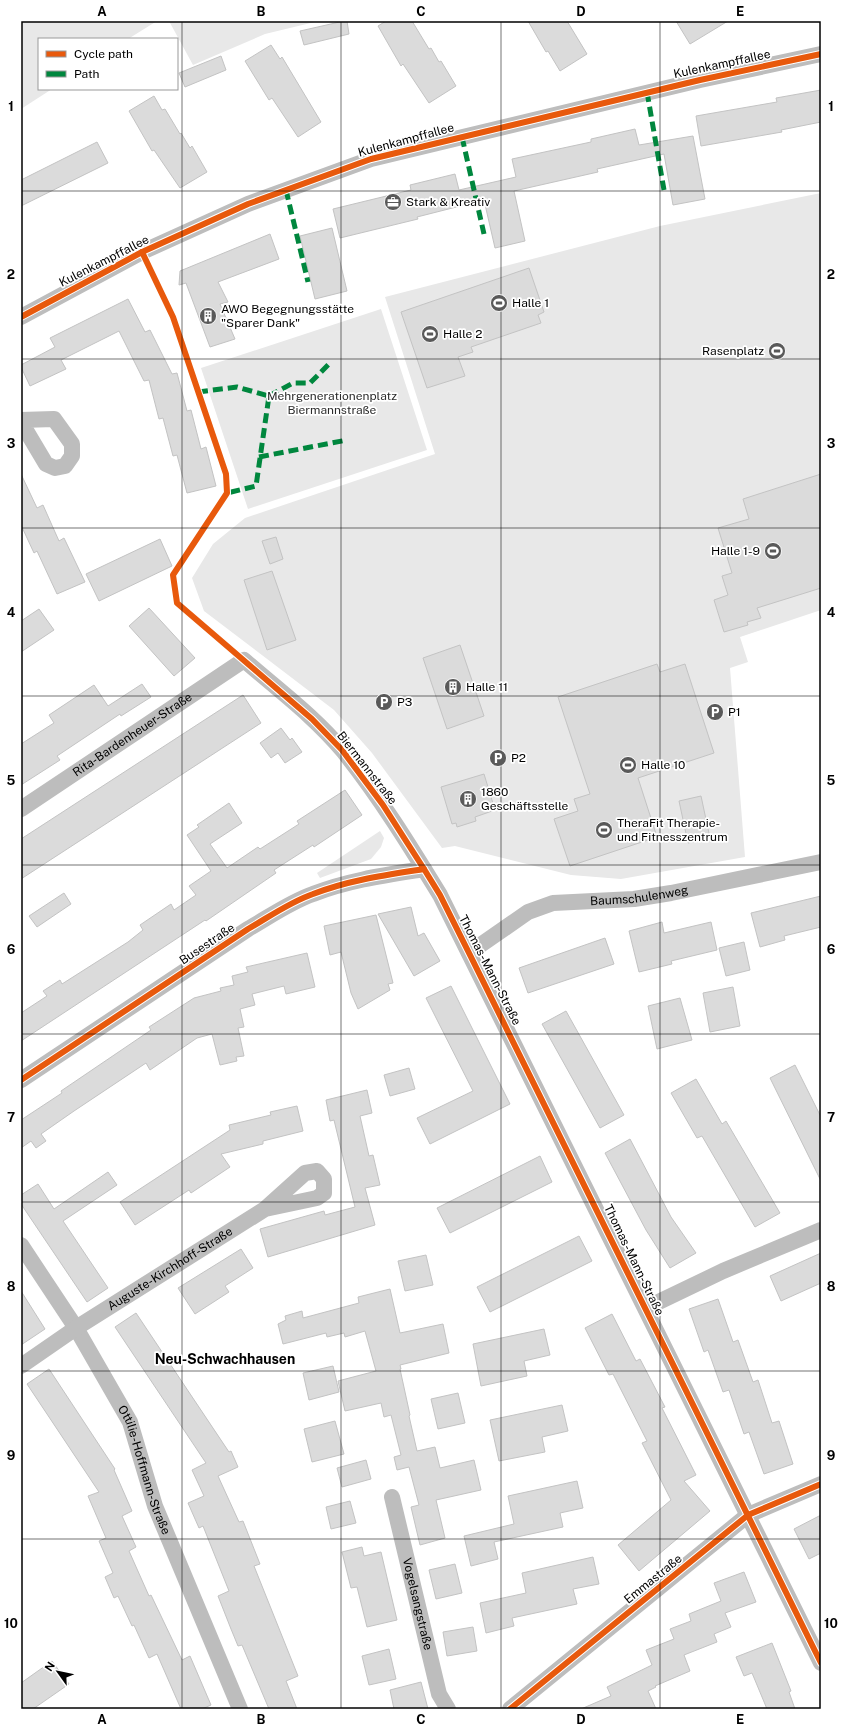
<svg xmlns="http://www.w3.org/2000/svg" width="842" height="1730" font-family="'Public Sans',sans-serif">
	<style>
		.green { fill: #e8e8e8 }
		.building { fill: #dbdbdb; stroke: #c3c3c3 }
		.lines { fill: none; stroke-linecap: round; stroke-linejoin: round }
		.minor { stroke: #bdbdbd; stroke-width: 16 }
		.quiet { stroke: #00873e; stroke-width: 5; stroke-dasharray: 10 5; stroke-linecap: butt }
		.cycleway-casing { stroke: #fff; stroke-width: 8 }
		.cycleway { stroke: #e8590c; stroke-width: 6 }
		.grid { fill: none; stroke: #000; stroke-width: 1; stroke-opacity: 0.55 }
		.labels { text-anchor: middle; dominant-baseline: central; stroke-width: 3.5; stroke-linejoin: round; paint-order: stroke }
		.street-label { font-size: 12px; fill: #000; stroke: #fff }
		.poi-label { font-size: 12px; fill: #000; stroke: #fff; text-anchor: start }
		.park-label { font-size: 12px; fill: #2c2c2c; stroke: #fff }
		.quarter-label { font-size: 14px; font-weight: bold; fill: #000; stroke: #fff }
		.neatline { fill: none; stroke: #000; stroke-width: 1.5 }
		.grid-label { font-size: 13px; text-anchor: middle; font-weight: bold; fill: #000 }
	</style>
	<rect width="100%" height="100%" fill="#fff"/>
	<g class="green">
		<polygon points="21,21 157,21 128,39 39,39 39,89 52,89 21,109"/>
		<polygon points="169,21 319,21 265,34 193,65"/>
		<polygon points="821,193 821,610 740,637 748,662 730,668 745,857 621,879 571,875 455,846 442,848 372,753 334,710 204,611 192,578 213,544 245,518 435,454 385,297 660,226"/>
		<polygon points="381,309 427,450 248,509 201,368"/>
		<polygon points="380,831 384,838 381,847 371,859 320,878 317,873"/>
	</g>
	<g class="building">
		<polygon points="344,21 347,21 349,34 304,45 300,31"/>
		<polygon points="386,21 412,21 429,49 431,48 439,62 441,61 456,86 429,103 403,64 401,66 386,40 378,26"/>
		<polygon points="528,21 567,21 587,54 560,71 548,51 546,52"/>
		<polygon points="676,21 728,21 690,44"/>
		<polygon points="271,45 280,59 282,57 321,122 298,137 272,98 269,100 245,61"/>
		<polygon points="221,56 226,70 185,87 179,73"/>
		<polygon points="821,90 821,122 781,130 782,132 701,146 696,116 777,102 776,98"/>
		<polygon points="154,96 162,110 165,109 180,134 181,133 190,148 192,146 207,172 180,188 154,150 152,151 129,111"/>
		<polygon points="635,129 639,145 693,136 705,199 673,205 664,154 597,169 598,172 514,191 525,241 495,248 484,200 417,217 418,219 340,238 333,209 411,190 410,185 455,174 459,190 516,177 512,159 591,142 591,139"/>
		<polygon points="97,142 108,163 21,206 21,180"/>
		<polygon points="332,228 347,291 315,299 300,236"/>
		<polygon points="270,234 279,259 218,282 228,302 220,304 235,339 210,347 186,283 179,285 180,271"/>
		<polygon points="529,268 544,312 538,315 541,323 471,347 473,352 458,357 465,376 427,388 401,312"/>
		<polygon points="128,299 145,332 150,330 172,374 177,373 187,411 191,410 201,449 206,447 216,486 187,493 177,455 173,456 163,418 159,419 149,380 144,381 119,331 61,360 66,369 30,386 21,367 21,365 55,347 50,338"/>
		<polygon points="21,474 37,508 43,505 59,541 64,538 85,582 57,594 37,551 34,553 21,525"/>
		<polygon points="821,474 821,588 757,608 761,618 747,622 748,625 724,632 714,600 728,595 722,576 732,573 718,528 749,519 743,499"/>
		<polygon points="276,537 283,559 270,564 262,541"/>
		<polygon points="160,539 172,566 99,601 86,574"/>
		<polygon points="272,571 296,640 267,650 244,580"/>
		<polygon points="149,608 195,658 174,676 129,626"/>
		<polygon points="39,609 54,630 21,652 21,621"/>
		<polygon points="460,645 484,716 447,729 423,658"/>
		<polygon points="657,664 660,672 685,664 714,753 638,778 657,837 570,866 554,819 578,811 574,799 590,794 558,697"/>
		<polygon points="142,684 151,697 121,716 120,714 57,756 60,760 21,785 21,744 54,723 49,715 94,685 108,706"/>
		<polygon points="243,695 261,723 21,879 21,839"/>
		<polygon points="281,728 290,740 292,738 302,752 285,763 278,753 271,758 260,743"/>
		<polygon points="484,774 495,810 475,817 476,821 457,827 456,823 452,824 441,787"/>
		<polygon points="345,790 362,815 314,847 313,845 274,870 276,873 206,921 205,920 21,1041 21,1013 47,996 43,991 60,980 62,984 128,942 143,930 140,925 171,904 174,910 196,895 189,886 211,871 187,835 199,827 197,825 229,803 242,823 210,844 227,868 258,847 260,849 299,824 297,821"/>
		<polygon points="701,796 710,838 688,843 679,801"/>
		<polygon points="64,893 71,904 37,927 29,916"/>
		<polygon points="821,896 821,927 784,936 785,940 760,947 751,913"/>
		<polygon points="411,907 418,936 424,933 440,961 414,976 378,914"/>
		<polygon points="376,915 393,983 388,984 390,990 358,1009 351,993 341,952 330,955 324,926"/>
		<polygon points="662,922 664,933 711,922 717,950 671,961 672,964 639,972 629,931"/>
		<polygon points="605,938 614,964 528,993 519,968"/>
		<polygon points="744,942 750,970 726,976 719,948"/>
		<polygon points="307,953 315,987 286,994 284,986 252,994 255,1005 240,1009 244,1027 238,1028 244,1056 236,1057 237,1061 220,1065 212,1034 197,1038 150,1070 146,1063 74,1111 41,1134 46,1141 36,1148 31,1141 21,1148 21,1120 62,1093 61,1091 151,1030 149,1027 194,998 221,991 220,988 234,985 232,976 248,972 246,967"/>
		<polygon points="451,986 510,1104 430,1144 417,1118 473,1091 426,998"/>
		<polygon points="733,987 740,1026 710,1032 703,993"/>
		<polygon points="680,998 692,1040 657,1049 648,1006"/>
		<polygon points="566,1011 624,1115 600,1128 542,1024"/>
		<polygon points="795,1065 821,1117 821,1181 770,1078"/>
		<polygon points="409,1068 415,1089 390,1096 384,1075"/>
		<polygon points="696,1079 722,1124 726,1121 780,1213 755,1227 702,1136 697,1138 671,1093"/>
		<polygon points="367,1090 372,1113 360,1116 369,1156 373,1155 380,1185 365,1188 375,1225 268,1257 260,1229 324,1211 325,1215 355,1207 334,1120 330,1121 326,1100"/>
		<polygon points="297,1106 303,1131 263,1141 263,1144 221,1154 230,1167 191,1193 189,1190 135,1225 120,1202 230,1130 229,1125 271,1115 270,1112"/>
		<polygon points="630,1139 671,1217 696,1253 670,1268 646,1230 605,1153"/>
		<polygon points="540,1156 552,1182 450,1233 437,1208"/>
		<polygon points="108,1172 117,1185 63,1221 108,1288 87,1302 21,1204 21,1195 38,1184 54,1209"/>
		<polygon points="579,1236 592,1261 490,1312 477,1287"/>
		<polygon points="241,1249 253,1268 225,1286 229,1292 195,1314 178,1288"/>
		<polygon points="821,1253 821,1283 781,1301 770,1276"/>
		<polygon points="426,1255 433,1285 405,1291 398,1261"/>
		<polygon points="390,1289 400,1333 443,1324 449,1353 400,1365 401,1369 400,1369 410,1415 409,1416 417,1451 435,1447 440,1468 474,1460 481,1490 436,1500 445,1538 420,1545 411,1507 419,1505 409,1467 397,1470 394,1457 401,1455 391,1415 384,1417 381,1403 345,1411 338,1381 376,1371 365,1331 345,1337 344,1333 327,1337 326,1333 283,1344 278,1324 286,1320 285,1316 302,1311 303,1318 359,1303 358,1297"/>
		<polygon points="21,1291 45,1329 21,1345"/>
		<polygon points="718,1299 733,1342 738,1340 753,1382 758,1380 772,1423 779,1421 793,1464 764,1474 749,1432 744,1434 729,1390 723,1392 708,1350 704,1352 689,1309"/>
		<polygon points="136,1313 229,1452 231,1451 238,1467 218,1476 239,1522 243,1521 260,1564 254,1566 298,1676 286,1681 297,1709 269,1709 242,1645 238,1646 231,1629 218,1596 229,1591 203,1526 199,1528 188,1503 204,1496 192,1470 206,1463 115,1327"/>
		<polygon points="612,1314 636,1361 640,1359 665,1407 662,1408 696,1475 684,1481 710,1511 639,1571 618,1545 671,1500 642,1443 647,1441 613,1374 609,1375 585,1328"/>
		<polygon points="544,1329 550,1355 524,1361 527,1376 481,1386 473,1344"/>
		<polygon points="333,1366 339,1392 309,1400 303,1373"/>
		<polygon points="49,1369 115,1469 114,1470 132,1511 122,1516 136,1547 129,1551 149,1596 151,1595 182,1660 190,1656 211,1705 202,1709 181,1709 157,1654 149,1658 134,1625 132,1626 118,1596 114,1598 105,1577 113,1573 99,1541 106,1538 88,1496 99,1492 27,1384"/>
		<polygon points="458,1393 465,1423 438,1429 431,1399"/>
		<polygon points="562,1405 568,1431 542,1437 545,1452 499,1461 490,1420"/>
		<polygon points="335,1421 344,1454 312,1462 304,1429"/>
		<polygon points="366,1460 371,1479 342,1487 337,1468"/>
		<polygon points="577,1481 583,1508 560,1513 563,1527 494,1542 498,1559 471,1566 464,1536 514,1524 508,1496"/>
		<polygon points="350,1501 356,1523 331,1529 326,1507"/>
		<polygon points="821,1515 821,1553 809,1559 794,1529"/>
		<polygon points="362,1547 364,1556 381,1552 397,1620 367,1627 357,1587 351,1588 342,1552"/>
		<polygon points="593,1557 599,1584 573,1589 577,1604 512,1618 514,1626 486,1633 480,1603 526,1593 522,1573"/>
		<polygon points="455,1564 462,1593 436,1599 429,1570"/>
		<polygon points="744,1572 756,1602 725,1613 731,1627 714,1634 717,1642 684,1655 690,1671 655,1686 656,1687 648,1691 656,1709 581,1709 611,1696 607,1687 652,1665 646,1650 674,1639 670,1629 691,1621 689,1614 721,1601 714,1583"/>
		<polygon points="473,1627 477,1651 447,1656 443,1632"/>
		<polygon points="772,1643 791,1691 789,1692 795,1709 767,1709 752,1673 744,1676 736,1657"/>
		<polygon points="389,1649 396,1679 369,1685 362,1656"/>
		<polygon points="52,1661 69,1684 33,1709 21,1709 21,1683"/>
		<polygon points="421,1682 428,1709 394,1709 390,1690"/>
	</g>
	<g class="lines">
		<g class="minor">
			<polyline points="21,317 142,252 248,204 371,159 700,80 821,54"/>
			<polyline points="21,420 54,419 72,444 72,456 65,466 55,468 46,464 21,422"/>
			<path id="s1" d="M21,809L244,660C277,689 314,716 343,751C379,796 410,846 440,895L821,1663"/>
			<path id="s2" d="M469,953L528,912L553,903L634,899L671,893L821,862"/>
			<path d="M21,1080L248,929C269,917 290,902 313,894C349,880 386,875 424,869"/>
			<path id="s3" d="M21,1245L76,1328L130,1422L155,1506L240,1709"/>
			<polyline points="646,1308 723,1271 821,1230"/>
			<path id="s4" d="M21,1366L76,1328L265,1209L305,1173L317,1171L324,1179V1193L317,1198L265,1209"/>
			<path id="s5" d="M392,1497L439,1694L448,1709"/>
			<polyline points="510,1709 748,1515 821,1484"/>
		</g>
		<g class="quiet">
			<polyline points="647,92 664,190"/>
			<polyline points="462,137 484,234"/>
			<polyline points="286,190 308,282"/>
			<polyline points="198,392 237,387 269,396 256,486 227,493"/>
			<polyline points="269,396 293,383 310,383 329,364"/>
			<polyline points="259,457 347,440"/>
		</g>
		<g class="cycleway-casing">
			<g id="cycleway">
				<polyline points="142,252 173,317 226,474 227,493 173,575 177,603 312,719 342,750 383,805 424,869 440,895 471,957 821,1663"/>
				<polyline points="21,317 142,252 248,204 371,159 700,80 821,54"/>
				<path d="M21,1080L248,929C269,917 290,902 313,894C349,880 386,875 424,869"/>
				<polyline points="510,1709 748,1515 821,1484"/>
			</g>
		</g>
		<use href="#cycleway" class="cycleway"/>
	</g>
	<path class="grid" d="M182,21V1709M341,21V1709M501,21V1709M660,21V1709M21,191H821M21,359H821M21,528H821M21,696H821M21,865H821M21,1034H821M21,1202H821M21,1371H821M21,1539H821"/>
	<defs>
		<g id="office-disc" transform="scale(0.9)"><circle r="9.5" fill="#595959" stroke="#fff"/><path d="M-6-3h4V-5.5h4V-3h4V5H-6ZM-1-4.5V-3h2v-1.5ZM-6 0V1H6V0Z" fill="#fff"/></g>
		<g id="stadium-disc" transform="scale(0.9)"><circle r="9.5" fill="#595959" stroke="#fff"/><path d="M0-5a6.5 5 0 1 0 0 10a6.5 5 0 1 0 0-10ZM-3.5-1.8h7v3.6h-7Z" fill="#fff"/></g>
		<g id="building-disc" transform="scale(0.9)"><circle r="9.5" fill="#595959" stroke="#fff"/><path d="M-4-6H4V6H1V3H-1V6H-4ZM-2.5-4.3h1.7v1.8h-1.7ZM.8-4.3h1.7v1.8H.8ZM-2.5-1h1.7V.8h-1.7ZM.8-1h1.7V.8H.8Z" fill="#fff"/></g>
		<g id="parking-disc" transform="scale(0.9)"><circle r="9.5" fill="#595959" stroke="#fff"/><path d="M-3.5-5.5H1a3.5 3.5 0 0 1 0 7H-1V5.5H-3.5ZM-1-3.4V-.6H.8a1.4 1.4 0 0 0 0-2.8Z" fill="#fff"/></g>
	</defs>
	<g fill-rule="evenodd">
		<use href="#office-disc" x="393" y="202"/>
		<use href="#stadium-disc" x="499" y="303"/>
		<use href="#building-disc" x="208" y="316"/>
		<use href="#stadium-disc" x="430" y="334"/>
		<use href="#stadium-disc" x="777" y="351"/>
		<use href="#stadium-disc" x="773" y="551"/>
		<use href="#building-disc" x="453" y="687"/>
		<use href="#parking-disc" x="384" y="702"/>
		<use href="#parking-disc" x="715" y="712"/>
		<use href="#parking-disc" x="498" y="758"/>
		<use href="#stadium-disc" x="628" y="765"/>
		<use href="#building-disc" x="468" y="799"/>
		<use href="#stadium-disc" x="604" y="830"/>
	</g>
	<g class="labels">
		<g class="street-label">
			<text transform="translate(722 64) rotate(-12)">Kulenkampffallee</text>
			<text transform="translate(406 140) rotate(-15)">Kulenkampffallee</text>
			<text transform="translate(104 261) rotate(-27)">Kulenkampffallee</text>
			<text stroke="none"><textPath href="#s1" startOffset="134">Rita-Bardenheuer-Straße</textPath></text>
			<text transform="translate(367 768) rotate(52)">Biermannstraße</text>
			<text stroke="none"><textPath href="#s2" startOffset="185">Baumschulenweg</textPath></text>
			<text transform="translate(207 944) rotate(-34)">Busestraße</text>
			<text transform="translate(490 970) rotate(63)">Thomas-Mann-Straße</text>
			<text transform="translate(634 1260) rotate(64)">Thomas-Mann-Straße</text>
			<text stroke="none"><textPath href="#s4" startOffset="178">Auguste-Kirchhoff-Straße</textPath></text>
			<text stroke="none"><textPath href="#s3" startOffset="258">Ottilie-Hoffmann-Straße</textPath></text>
			<text transform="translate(653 1579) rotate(-39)">Emmastraße</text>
			<text stroke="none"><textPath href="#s5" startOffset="110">Vogelsangstraße</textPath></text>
		</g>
		<g class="poi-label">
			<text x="406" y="202">Stark &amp; Kreativ</text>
			<text x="512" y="303">Halle 1</text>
			<text x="221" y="309">AWO Begegnungsstätte<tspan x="221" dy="14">"Sparer Dank"</tspan></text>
			<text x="443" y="334">Halle 2</text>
			<text x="764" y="351" text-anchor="end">Rasenplatz</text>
			<text x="760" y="551" text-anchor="end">Halle 1-9</text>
			<text x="466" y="687">Halle 11</text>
			<text x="397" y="702">P3</text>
			<text x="728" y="712">P1</text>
			<text x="511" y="758">P2</text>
			<text x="641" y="765">Halle 10</text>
			<text x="481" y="792">1860<tspan x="481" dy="14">Geschäftsstelle</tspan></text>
			<text x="617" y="823">TheraFit Therapie-<tspan x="617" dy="14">und Fitnesszentrum</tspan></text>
		</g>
		<g class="park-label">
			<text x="332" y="396">Mehrgenerationenplatz<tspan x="332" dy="14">Biermannstraße</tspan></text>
		</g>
		<g class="quarter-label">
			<text x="225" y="1359">Neu-Schwachhausen</text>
		</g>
	</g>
	<rect width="842" height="1730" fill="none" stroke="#ffffff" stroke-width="44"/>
	<rect x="38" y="38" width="140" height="52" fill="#ffffff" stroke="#999999"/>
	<rect x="46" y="51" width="20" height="6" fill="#e8590c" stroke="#999999"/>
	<text x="74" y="58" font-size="12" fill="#000000">Cycle path</text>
	<rect x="46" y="71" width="20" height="6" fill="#00873e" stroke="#999999"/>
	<text x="74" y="78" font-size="12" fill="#000000">Path</text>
	<g transform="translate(58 1672) rotate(303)" stroke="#ffffff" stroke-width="3" paint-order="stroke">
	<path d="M0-3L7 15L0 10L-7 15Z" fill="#000000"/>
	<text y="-6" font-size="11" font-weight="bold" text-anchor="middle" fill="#000000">N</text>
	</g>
	<rect x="22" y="22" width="798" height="1686" class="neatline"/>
	<g class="grid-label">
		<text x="102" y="16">A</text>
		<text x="261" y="16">B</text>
		<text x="421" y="16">C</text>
		<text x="581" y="16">D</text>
		<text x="740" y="16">E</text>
		<text x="11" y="111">1</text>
		<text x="831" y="111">1</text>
		<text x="11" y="279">2</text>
		<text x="831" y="279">2</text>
		<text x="11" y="448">3</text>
		<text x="831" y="448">3</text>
		<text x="11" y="617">4</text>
		<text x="831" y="617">4</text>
		<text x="11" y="785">5</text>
		<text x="831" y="785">5</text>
		<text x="11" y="954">6</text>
		<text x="831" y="954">6</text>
		<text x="11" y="1122">7</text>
		<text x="831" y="1122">7</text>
		<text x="11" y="1291">8</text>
		<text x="831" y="1291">8</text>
		<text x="11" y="1460">9</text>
		<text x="831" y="1460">9</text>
		<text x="11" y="1628">10</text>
		<text x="831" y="1628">10</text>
		<text x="102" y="1724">A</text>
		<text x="261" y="1724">B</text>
		<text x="421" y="1724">C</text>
		<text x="581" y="1724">D</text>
		<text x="740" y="1724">E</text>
	</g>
</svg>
